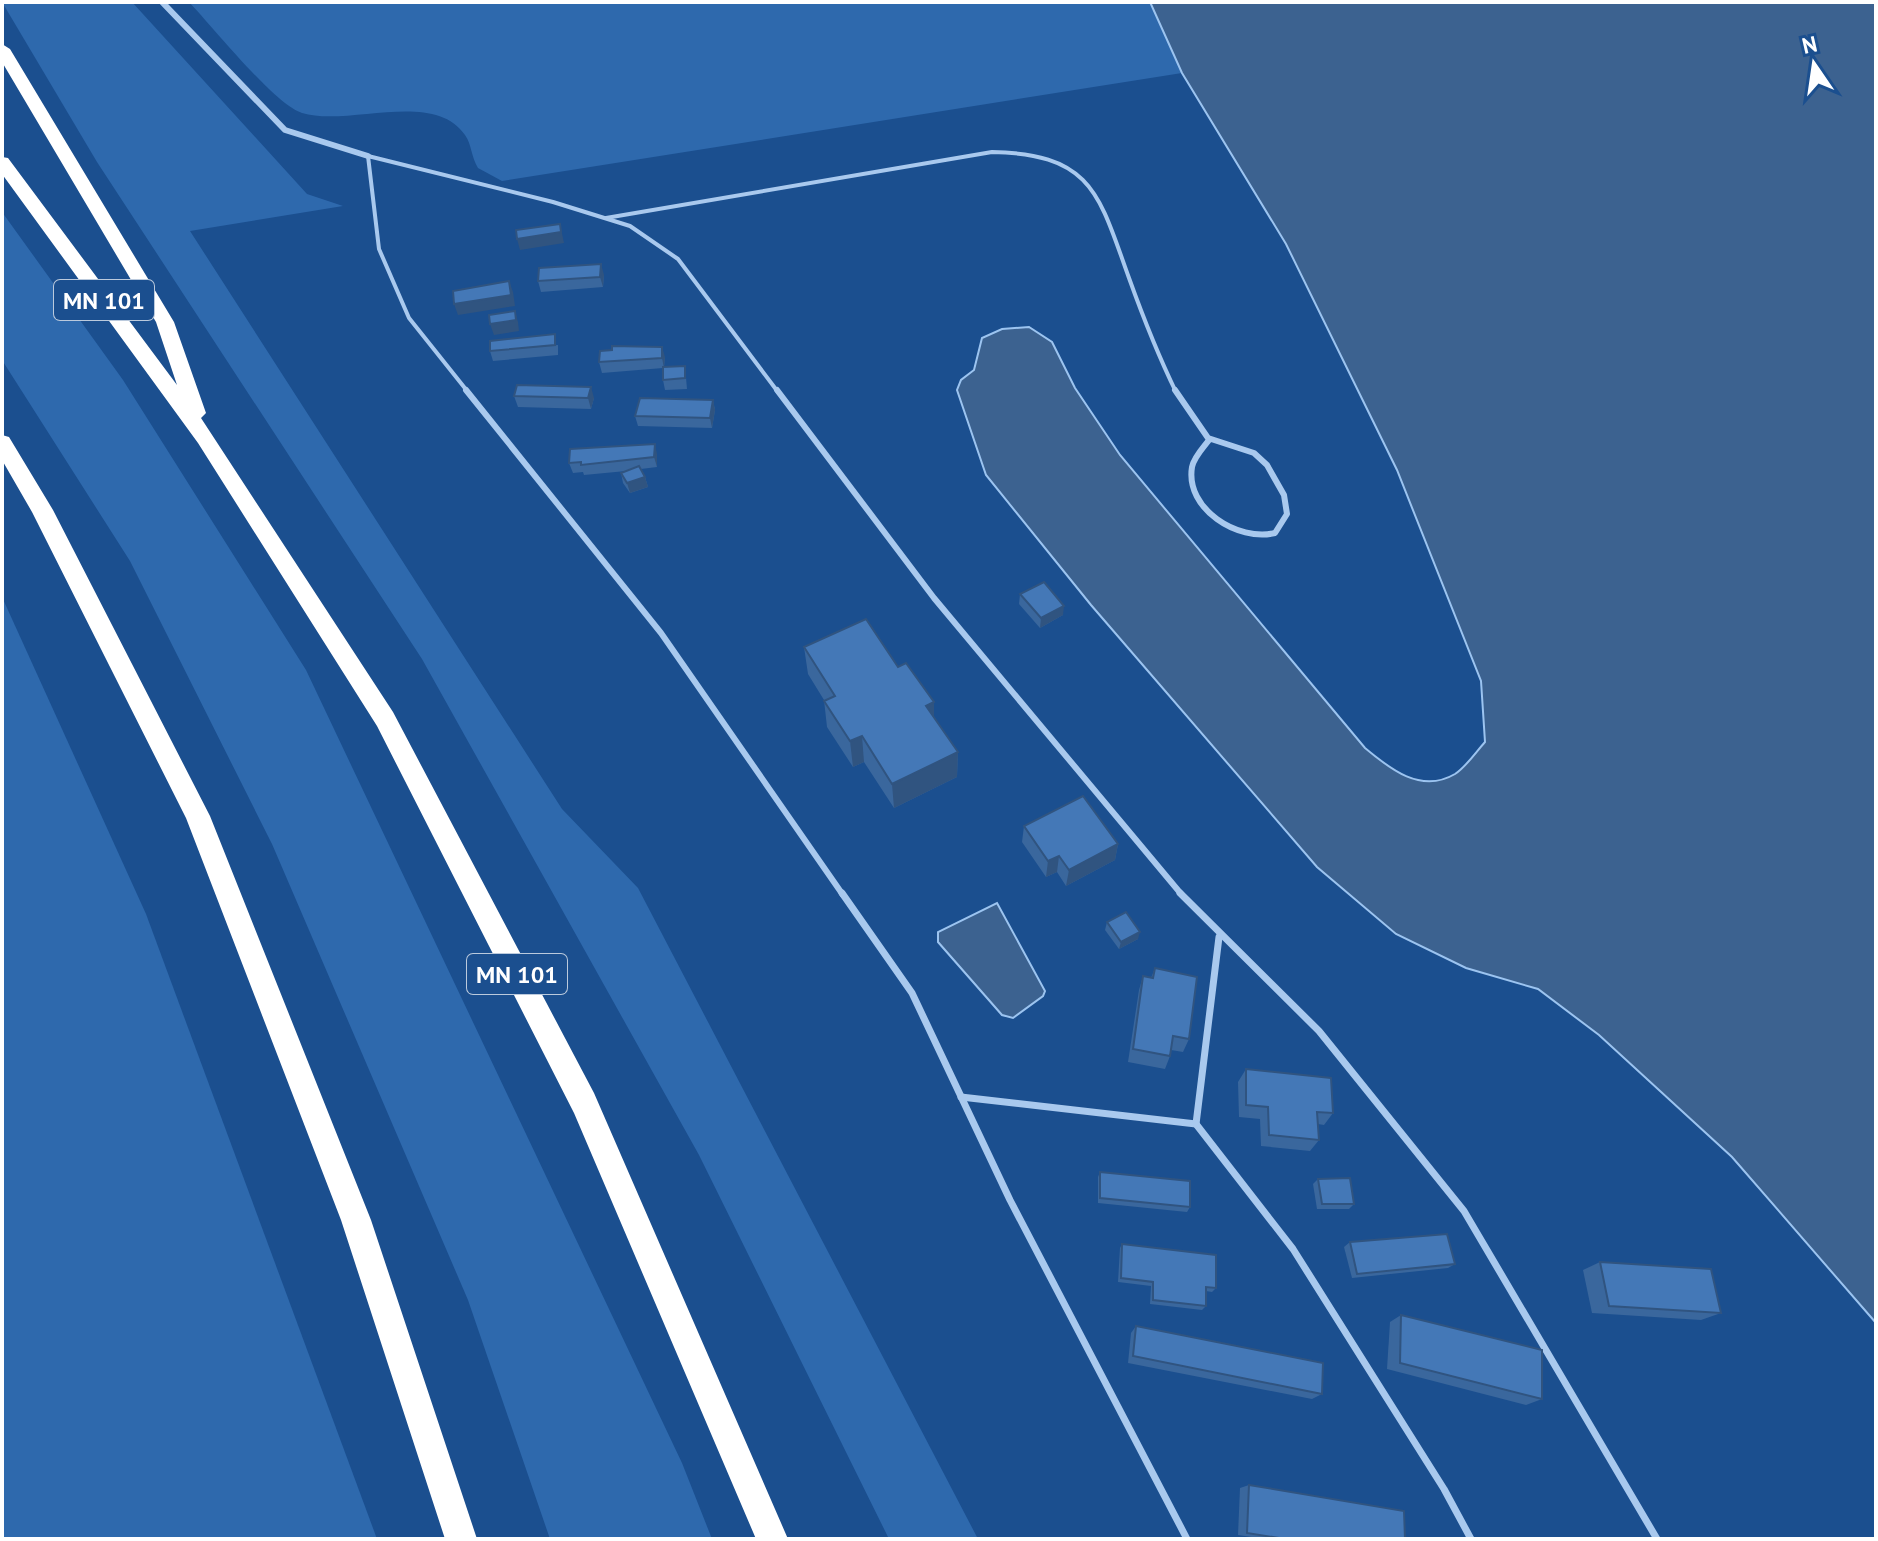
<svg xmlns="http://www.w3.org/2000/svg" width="1878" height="1541" font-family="'PT Sans',sans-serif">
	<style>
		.green { fill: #2e69ad }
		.water { fill: #3c6290; stroke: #9cc4f0; stroke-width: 2 }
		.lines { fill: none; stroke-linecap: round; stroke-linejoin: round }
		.lane-far2 { stroke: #a9c9ee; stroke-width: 4 }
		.lane-far1 { stroke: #a9c9ee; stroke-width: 6 }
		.lane { stroke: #a9c9ee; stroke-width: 7 }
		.street { stroke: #a9c9ee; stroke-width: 6 }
		.highway { fill: #fff; fill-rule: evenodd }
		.wall { fill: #3a679d }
		.shaded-wall { fill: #305480 }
		.building { fill: #4478b7; stroke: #305480; stroke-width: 2 }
		.labels { text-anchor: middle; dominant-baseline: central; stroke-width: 7; stroke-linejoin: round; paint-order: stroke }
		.shield { fill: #1b4f8f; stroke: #bbcadd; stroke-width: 2 }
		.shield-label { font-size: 24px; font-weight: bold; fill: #fff }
	</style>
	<rect width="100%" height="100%" fill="#1b4f8f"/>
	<g class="green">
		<polygon points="2,2 132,2 307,194 343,206 190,231 562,809 638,888 978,1539 889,1539 699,1155 422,659 97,162"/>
		<path d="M189,2H1150L1182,73L502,181L478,168C471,157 472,145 465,135C434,89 348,127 302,113C275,105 212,26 189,2Z"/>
		<polygon points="2,212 123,380 306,670 682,1463 712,1539 550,1539 468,1300 272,844 130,561 2,360"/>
		<polygon points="2,597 146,914 377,1539 2,1539"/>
	</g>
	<g class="water">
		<path d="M1150,2H1876V1323L1732,1157L1599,1035L1538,989L1466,968L1396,934L1317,867L1091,605L986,475L957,390L961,380L974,370L982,338L1002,329L1029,327L1052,342L1075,388L1120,455L1365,748C1390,769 1421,794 1455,774C1466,767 1476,752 1485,742L1481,681L1397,470L1286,244L1182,73Z"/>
		<polygon points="997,903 1045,991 1043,996 1013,1018 1002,1015 938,942 938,932"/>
	</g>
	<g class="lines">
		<g class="lane-far2">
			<path d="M606,218L992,152C1093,154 1099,195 1129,278C1143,317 1158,355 1176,392"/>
			<polyline points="468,392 409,318 379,249 368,156 553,202 630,226 678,259 778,392"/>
		</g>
		<g class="lane-far1">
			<polyline points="466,390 661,633 843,895"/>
			<polyline points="777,390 934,598 1182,895"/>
			<path d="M1175,390L1208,438L1254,453L1267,465L1284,495L1287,514L1275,533C1238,542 1185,509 1192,467C1194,457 1203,448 1209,440"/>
		</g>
		<g class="lane">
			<polyline points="842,893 912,993 1010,1200 1187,1539"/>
			<polyline points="1180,893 1319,1031 1464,1211 1657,1539"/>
			<polyline points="961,1097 1196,1124 1219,937"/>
			<polyline points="1196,1124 1293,1249 1444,1489 1471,1539"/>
		</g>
		<polyline class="street" points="162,2 285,130 368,156"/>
		<g class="highway">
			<polygon points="2,44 10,49 174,322 206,413 201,418 393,712 594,1093 788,1539 756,1539 574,1113 377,726 198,443 2,174 2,157 8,158 177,385 156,322 2,62"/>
			<polygon points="2,435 9,437 53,510 210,816 371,1220 477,1539 445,1539 341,1220 186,818 32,512 2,460"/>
		</g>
	</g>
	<g class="wall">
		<polygon points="604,275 603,287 541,292 538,281"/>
		<polygon points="558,345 558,355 493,361 490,351"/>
		<polygon points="665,357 664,367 685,366 687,389 665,390 663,380 663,368 602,373 599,362"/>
		<polygon points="514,396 594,398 591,409 518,407"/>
		<polygon points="713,400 715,410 712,428 638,426 635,416"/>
		<polygon points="657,454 657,467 641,469 645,477 648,487 630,493 623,483 621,473 626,471 584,475 583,472 573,473 569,463"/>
		<polygon points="1020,594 1063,615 1040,628 1019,604"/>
		<polygon points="804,647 934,717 958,752 957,777 894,808 864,762 853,767 827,727 824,700 808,674"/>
		<polygon points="1024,826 1118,844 1115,860 1066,886 1057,872 1046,877 1022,842"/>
		<polygon points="1107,922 1138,939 1119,949 1105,930"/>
		<polygon points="1155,968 1189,1039 1183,1052 1171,1050 1170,1056 1165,1069 1128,1062 1139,990 1143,976 1151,978"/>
		<polygon points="1246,1069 1333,1113 1324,1125 1318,1124 1319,1140 1310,1151 1261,1146 1260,1119 1239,1117 1238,1082"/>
		<polygon points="1100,1172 1190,1207 1187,1212 1098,1203 1098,1177"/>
		<polygon points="1318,1179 1354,1204 1349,1209 1317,1209 1313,1184"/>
		<polygon points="1350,1242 1455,1264 1448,1268 1352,1278 1344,1247"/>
		<polygon points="1122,1244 1216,1288 1212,1292 1206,1291 1206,1306 1202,1310 1150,1304 1151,1286 1118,1282 1120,1248"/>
		<polygon points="1600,1262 1721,1313 1701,1320 1592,1313 1583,1270"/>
		<polygon points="1401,1315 1542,1399 1526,1405 1387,1369 1390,1322"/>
		<polygon points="1136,1326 1322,1394 1312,1399 1128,1363 1131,1333"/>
		<polygon points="1249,1485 1405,1539 1265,1539 1238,1535 1240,1488"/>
	</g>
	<g class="shaded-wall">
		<polygon points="560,224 564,243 520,250 517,239"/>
		<polygon points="601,264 604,275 603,287 600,277"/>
		<polygon points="509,281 513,292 515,306 458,315 454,304"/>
		<polygon points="515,311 518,322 519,331 494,335 490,324"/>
		<polygon points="662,347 665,357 664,368 662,358"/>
		<polygon points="591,387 594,398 591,409 588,398"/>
		<polygon points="713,400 715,410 712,428 710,418"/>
		<polygon points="655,444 657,454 657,467 654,457"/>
		<polygon points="645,477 648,487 630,493 627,483"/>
		<polygon points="1064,606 1063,615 1040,628 1041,618"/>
		<polygon points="934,702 934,728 926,706"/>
		<polygon points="862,736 864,762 853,767 850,741"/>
		<polygon points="958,752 957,777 894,808 892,784"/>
		<polygon points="1118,844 1115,860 1066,886 1069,870"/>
		<polygon points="1059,856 1057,872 1046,877 1048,861"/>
		<polygon points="1140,932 1138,939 1119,949 1121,942"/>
	</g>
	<g class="building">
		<polygon points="560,224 561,232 517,239 516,230"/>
		<polygon points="601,264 600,277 538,281 539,268"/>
		<polygon points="509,281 511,295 454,304 453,291"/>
		<polygon points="515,311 516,320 490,324 489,315"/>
		<polygon points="555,334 555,345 490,351 490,341"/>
		<polygon points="612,346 662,347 662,358 599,362 600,351 612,350"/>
		<polygon points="685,366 685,378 663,380 663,367"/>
		<polygon points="517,385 591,387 588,398 514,396"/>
		<polygon points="640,398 713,400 710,418 635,416"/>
		<polygon points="655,444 654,457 581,465 581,462 569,463 570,449"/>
		<polygon points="639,466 645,477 627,483 621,473"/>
		<polygon points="1044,582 1064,606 1041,618 1020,594"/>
		<polygon points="866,619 898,667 906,663 934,702 926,706 958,752 892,784 862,736 850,741 824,701 835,696 804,647"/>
		<polygon points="1083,796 1118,844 1069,870 1059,856 1048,861 1024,826"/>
		<polygon points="1126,912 1140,932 1121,942 1107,922"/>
		<polygon points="1155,968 1197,977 1189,1039 1173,1036 1170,1056 1133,1049 1143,976 1153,978"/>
		<polygon points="1246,1069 1331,1078 1333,1113 1317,1112 1319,1140 1269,1135 1268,1107 1246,1105"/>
		<polygon points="1100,1172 1190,1181 1190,1207 1100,1198"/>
		<polygon points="1350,1178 1354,1204 1322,1204 1318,1179"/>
		<polygon points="1447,1234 1455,1264 1357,1274 1350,1242"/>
		<polygon points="1122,1244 1216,1255 1216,1288 1206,1287 1206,1306 1153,1300 1153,1282 1121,1278"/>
		<polygon points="1600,1262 1711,1269 1721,1313 1609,1306"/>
		<polygon points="1401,1315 1542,1350 1542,1399 1400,1363"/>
		<polygon points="1136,1326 1323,1363 1322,1394 1133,1356"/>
		<polygon points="1249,1485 1404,1511 1405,1539 1285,1539 1247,1533"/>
	</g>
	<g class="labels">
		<g class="shield">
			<rect x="54" y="280" width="100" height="40" rx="6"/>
			<rect x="467" y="954" width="100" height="40" rx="6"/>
		</g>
		<g class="shield-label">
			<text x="104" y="300">MN 101</text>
			<text x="517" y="974">MN 101</text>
		</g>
	</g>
	<rect width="1878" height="1541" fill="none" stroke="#ffffff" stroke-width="8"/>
	<g transform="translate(1814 64) rotate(347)" stroke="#1b4f8f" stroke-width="6" paint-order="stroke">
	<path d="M0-6L14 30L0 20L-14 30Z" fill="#ffffff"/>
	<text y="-12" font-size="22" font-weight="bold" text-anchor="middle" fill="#ffffff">N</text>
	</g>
</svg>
